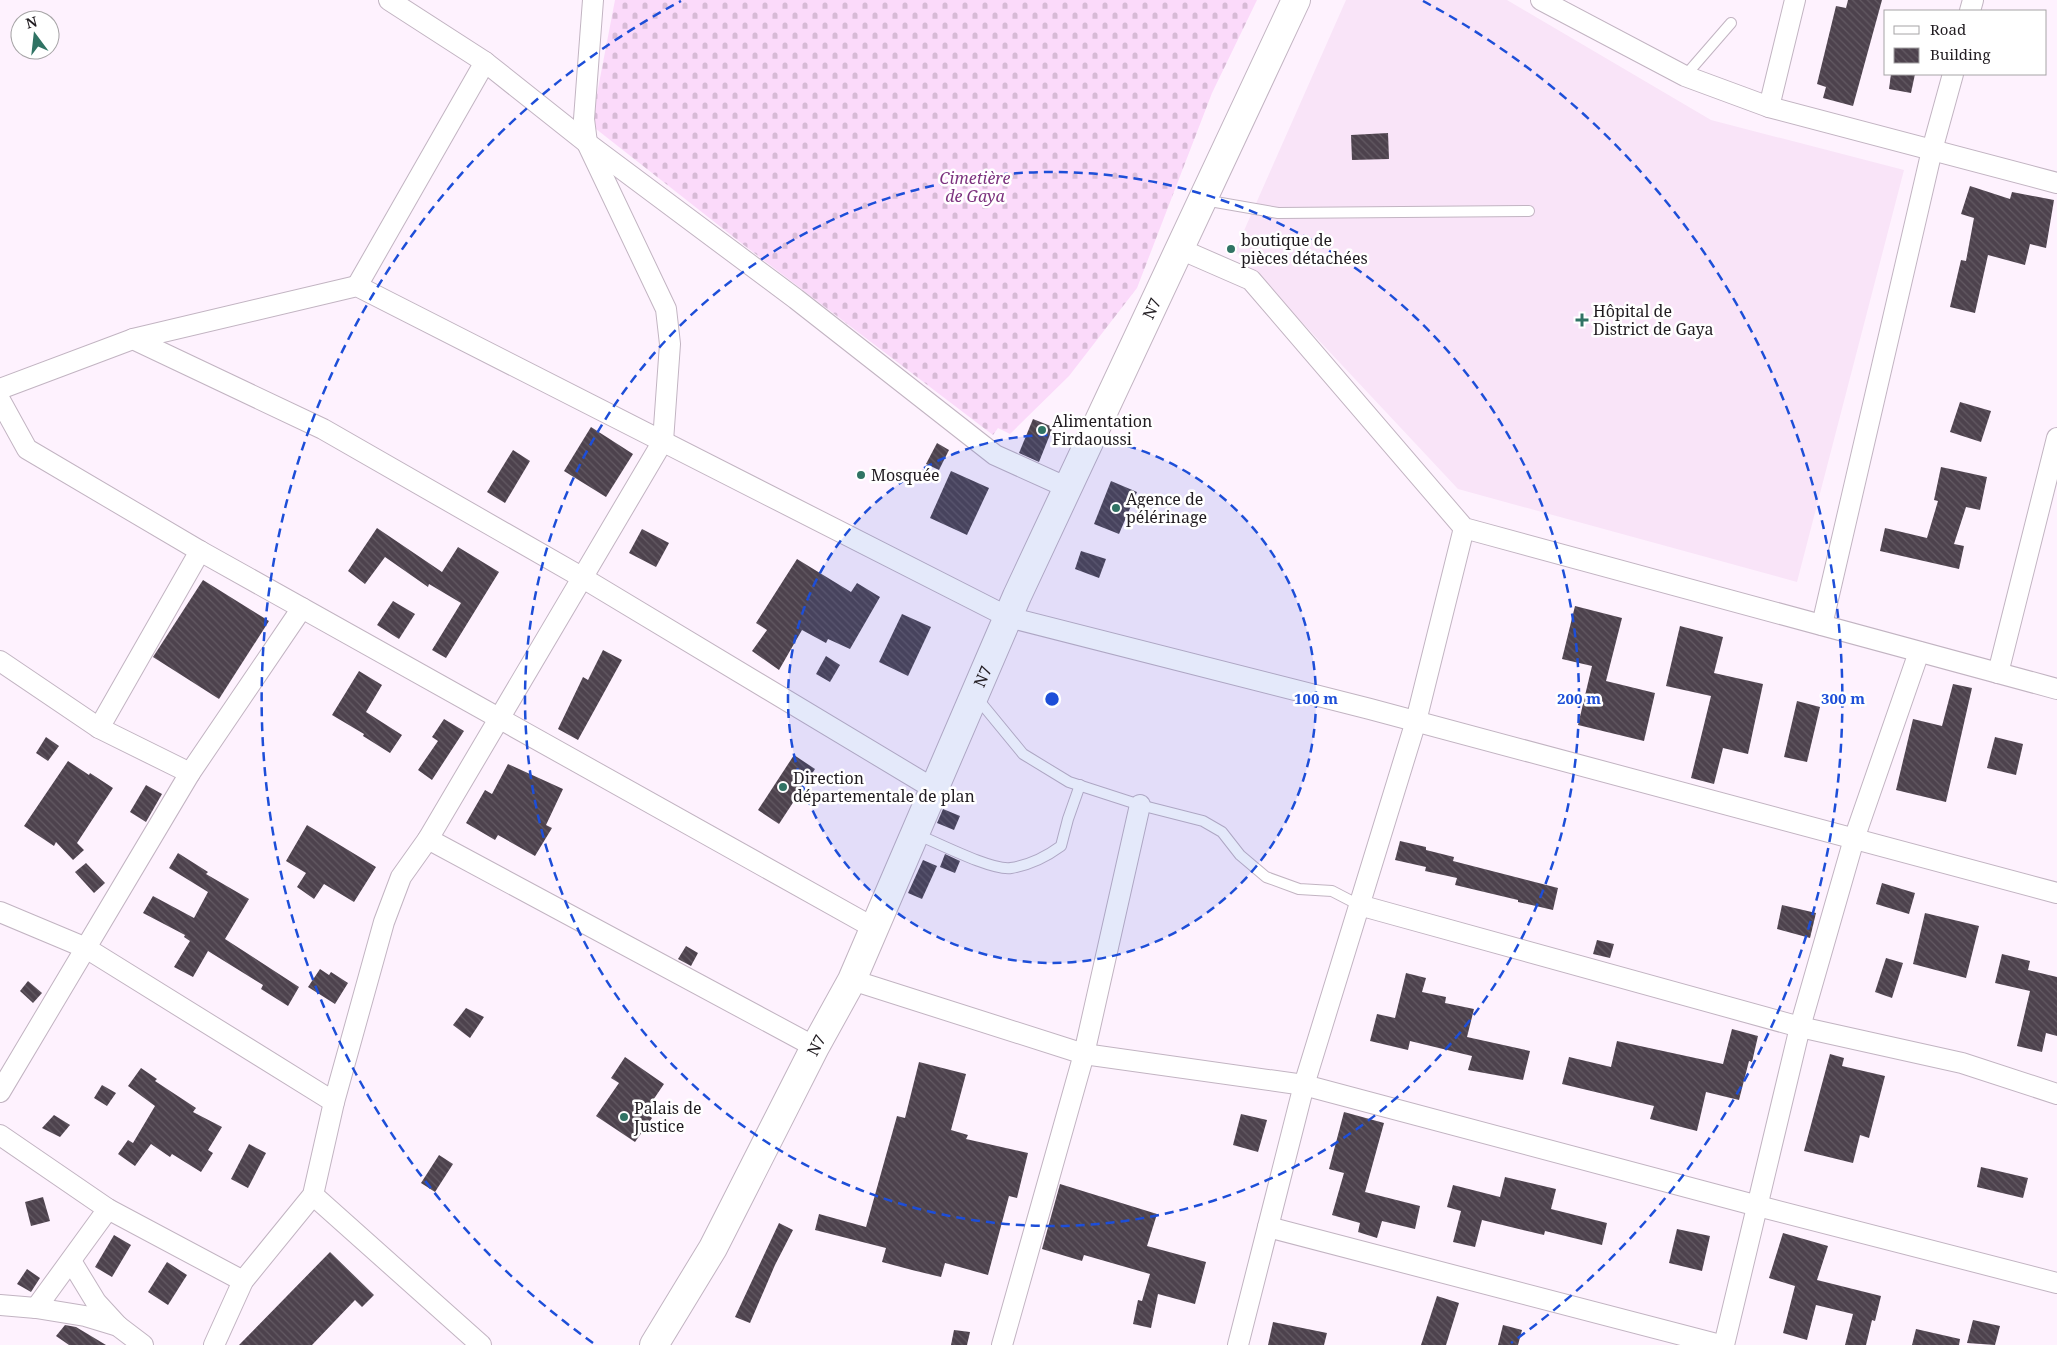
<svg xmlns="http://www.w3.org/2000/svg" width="2057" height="1345" font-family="'Noto Serif',serif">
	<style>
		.built { fill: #f9e4f8 }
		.cemetery { fill: url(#cemetery-stones) }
		.building { fill: url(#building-back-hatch) }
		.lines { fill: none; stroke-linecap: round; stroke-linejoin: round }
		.lane-casing { stroke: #c2b4c2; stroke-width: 12 }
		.street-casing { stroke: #c2b4c2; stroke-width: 22 }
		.primary-casing { stroke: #c2b4c2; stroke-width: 30 }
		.lane { stroke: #fff; stroke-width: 10 }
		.street { stroke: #fff; stroke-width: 20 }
		.primary { stroke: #fff; stroke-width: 28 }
		.ring { fill: none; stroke: #1d4ed8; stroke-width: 2.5; stroke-dasharray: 9 6 }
		.poi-dot { fill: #307364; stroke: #fff; stroke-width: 2 }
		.labels { text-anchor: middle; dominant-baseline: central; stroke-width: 5; stroke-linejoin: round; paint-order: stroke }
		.park-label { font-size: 16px; font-style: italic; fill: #7c327e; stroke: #fff }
		.poi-label { font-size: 16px; fill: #201b20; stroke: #fff; text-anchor: start }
		.street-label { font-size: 16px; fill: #201b20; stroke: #fff }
		.centre { fill: #1d4ed8; stroke: #fff; stroke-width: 2.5 }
		.ring-label { font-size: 15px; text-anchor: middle; font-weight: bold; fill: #1d4ed8; stroke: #fff; stroke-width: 5; stroke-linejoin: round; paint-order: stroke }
	</style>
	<defs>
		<pattern id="cemetery-stones" width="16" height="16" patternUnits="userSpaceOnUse" patternTransform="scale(1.25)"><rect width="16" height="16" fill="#fbdafa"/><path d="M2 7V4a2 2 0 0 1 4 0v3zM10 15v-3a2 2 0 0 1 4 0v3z" fill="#d7bad6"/></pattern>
		<pattern id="building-back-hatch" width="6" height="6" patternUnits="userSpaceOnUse" patternTransform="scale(1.25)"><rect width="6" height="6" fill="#4d424d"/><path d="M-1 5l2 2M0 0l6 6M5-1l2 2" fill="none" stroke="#635a63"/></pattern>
	</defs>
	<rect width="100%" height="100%" fill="#fef2fe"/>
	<polygon class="built" points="1346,0 1507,0 1711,120 1904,170 1797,582 1458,489 1235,251"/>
	<polygon class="cemetery" points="615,0 1257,0 1212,93 1137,288 1069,376 1010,434 998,428 993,435 745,246 591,125"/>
	<g class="building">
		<polygon points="1848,0 1882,0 1853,106 1823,98 1826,87 1817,84 1836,6 1846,8"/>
		<polygon points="1891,74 1915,74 1911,93 1889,89"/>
		<polygon points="1388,133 1389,159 1352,160 1351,135"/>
		<polygon points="1970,186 2010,199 2012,192 2054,200 2046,248 2030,244 2025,265 1988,255 1975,313 1950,307 1961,260 1966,261 1974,218 1961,214"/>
		<polygon points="1960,402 1991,411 1981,442 1950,432"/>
		<polygon points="1033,419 1053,427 1039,462 1019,453"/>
		<polygon points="591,427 633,454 606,497 564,471"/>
		<polygon points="937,443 949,450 939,470 926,464"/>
		<polygon points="513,450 530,461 505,503 487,492"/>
		<polygon points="1941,467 1987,477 1980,510 1966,507 1954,544 1964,546 1959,569 1880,551 1885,528 1927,538 1938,501 1934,500"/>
		<polygon points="951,471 989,488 967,535 930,518"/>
		<polygon points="1111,481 1137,492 1119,534 1094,524"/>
		<polygon points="377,528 442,572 458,547 499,572 446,658 432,650 461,603 429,584 428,587 385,557 365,584 348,571"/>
		<polygon points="642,529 669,543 656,567 629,553"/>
		<polygon points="1081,551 1106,559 1099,578 1075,569"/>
		<polygon points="797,559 851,592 857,583 880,597 850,649 828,639 826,643 802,630 779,670 752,651 767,630 756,623"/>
		<polygon points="203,580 269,621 219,699 153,657"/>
		<polygon points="393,601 415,614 399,639 377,625"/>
		<polygon points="1575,606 1622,618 1606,681 1655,693 1644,741 1578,725 1592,666 1562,659"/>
		<polygon points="902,614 931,627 908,676 879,662"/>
		<polygon points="1680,626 1723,637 1714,673 1763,684 1748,754 1723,748 1714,784 1691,778 1711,696 1666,686"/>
		<polygon points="603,650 622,660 578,740 558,729 583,677 588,680"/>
		<polygon points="826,656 840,665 830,682 816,674"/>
		<polygon points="359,671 382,685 366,712 402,735 390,753 363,736 364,734 332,715"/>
		<polygon points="1953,684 1972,688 1946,802 1896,790 1913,719 1942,726"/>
		<polygon points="1797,701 1820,707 1807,762 1784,757"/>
		<polygon points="444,719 464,731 432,780 418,770 438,741 432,737"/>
		<polygon points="46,737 59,746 48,761 36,753"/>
		<polygon points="1995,737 2023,744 2016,775 1987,768"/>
		<polygon points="794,755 815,769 779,824 758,810"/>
		<polygon points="68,761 89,775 90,773 113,788 77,843 84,850 73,860 56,842 54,846 24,826"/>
		<polygon points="508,764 563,789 546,825 552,828 535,856 498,835 495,840 466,823 485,790 492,794"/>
		<polygon points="146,785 162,794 146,822 130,812"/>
		<polygon points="943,809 960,816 954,830 937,823"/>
		<polygon points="307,825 376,867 354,902 324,884 314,899 297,887 306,873 286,861"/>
		<polygon points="1400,841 1426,847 1426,850 1454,857 1453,861 1558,888 1553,910 1518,902 1518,900 1455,885 1457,878 1425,871 1426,867 1395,860"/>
		<polygon points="178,853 208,872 206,874 249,899 225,939 299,987 288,1006 261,989 263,985 208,951 193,977 174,967 190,941 184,937 185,935 143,913 153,896 194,918 208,892 169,868"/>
		<polygon points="945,854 960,861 955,873 940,867"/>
		<polygon points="923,860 937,866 922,899 908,893"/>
		<polygon points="86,863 105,883 94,893 75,872"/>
		<polygon points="1882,883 1915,893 1909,914 1876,904"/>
		<polygon points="1782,905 1816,913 1810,938 1777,929"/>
		<polygon points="1925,913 1979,926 1966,978 1913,964"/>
		<polygon points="1597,940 1614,944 1610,958 1593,954"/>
		<polygon points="686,946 698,953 691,966 678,959"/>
		<polygon points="2002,954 2030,961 2028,970 2057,977 2057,1036 2046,1033 2042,1052 2017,1046 2030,991 1995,983"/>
		<polygon points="1886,958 1903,963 1892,998 1875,992"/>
		<polygon points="320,969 329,975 331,972 348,983 335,1004 308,987"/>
		<polygon points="1406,973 1426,978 1422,992 1446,997 1445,1003 1474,1009 1467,1037 1530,1051 1523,1080 1468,1070 1472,1056 1410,1041 1408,1050 1370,1041 1377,1014 1395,1018"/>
		<polygon points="28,981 42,993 33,1003 20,991"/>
		<polygon points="466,1008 484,1017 470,1038 453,1025"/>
		<polygon points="1732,1029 1758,1036 1752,1062 1749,1061 1739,1100 1706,1092 1697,1131 1650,1119 1654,1106 1562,1084 1569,1057 1611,1067 1617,1041 1723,1064"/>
		<polygon points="1830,1054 1844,1058 1842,1066 1885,1076 1869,1138 1860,1135 1853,1163 1804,1151"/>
		<polygon points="625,1057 664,1084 645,1112 652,1118 635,1142 596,1116 619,1083 611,1078"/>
		<polygon points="919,1062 966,1074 951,1130 968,1135 966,1139 1028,1153 1017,1198 1009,1196 988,1275 945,1263 941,1277 912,1270 882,1262 886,1248 815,1230 819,1214 866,1227 897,1116 905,1118"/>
		<polygon points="141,1068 157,1079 155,1081 196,1108 193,1112 222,1127 208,1150 213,1153 201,1172 172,1154 170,1157 151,1144 135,1166 118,1154 128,1140 133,1143 155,1106 128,1086"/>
		<polygon points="102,1085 116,1093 107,1106 94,1098"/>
		<polygon points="1344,1112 1384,1123 1365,1192 1420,1206 1415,1229 1382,1221 1377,1238 1358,1232 1360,1223 1332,1215 1344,1173 1329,1169"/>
		<polygon points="1241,1114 1267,1120 1258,1152 1233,1145"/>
		<polygon points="54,1115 70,1125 60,1137 42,1128"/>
		<polygon points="249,1144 266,1153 248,1188 231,1179"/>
		<polygon points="439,1155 453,1164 435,1192 421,1183"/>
		<polygon points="1981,1167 2028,1178 2023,1198 1977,1187"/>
		<polygon points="1505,1177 1556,1189 1551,1209 1607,1223 1602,1245 1545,1231 1544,1235 1482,1220 1475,1247 1453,1242 1461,1211 1447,1207 1453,1185 1500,1197"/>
		<polygon points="1060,1184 1157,1214 1147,1246 1206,1262 1195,1304 1158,1294 1151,1328 1133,1324 1138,1300 1142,1301 1150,1274 1084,1255 1082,1261 1042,1249"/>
		<polygon points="43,1197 50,1221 31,1226 25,1202"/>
		<polygon points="779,1223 793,1230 775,1265 750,1323 735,1317"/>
		<polygon points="1677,1229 1710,1236 1702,1271 1669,1263"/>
		<polygon points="1783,1233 1828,1246 1817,1280 1881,1296 1875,1321 1872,1320 1866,1345 1845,1345 1853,1314 1816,1305 1807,1340 1783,1333 1795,1286 1769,1278"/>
		<polygon points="114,1235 131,1245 112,1277 95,1267"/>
		<polygon points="330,1252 374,1295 362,1307 355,1300 312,1345 239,1345"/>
		<polygon points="167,1262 187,1275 168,1305 148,1292"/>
		<polygon points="27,1269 40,1278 31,1292 17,1284"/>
		<polygon points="1437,1296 1459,1303 1446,1345 1421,1345"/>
		<polygon points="1973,1320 2000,1326 1995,1345 1967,1343"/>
		<polygon points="1273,1322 1327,1333 1324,1345 1268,1345"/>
		<polygon points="65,1325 76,1327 106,1345 69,1345 56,1336"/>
		<polygon points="1503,1325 1522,1330 1518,1345 1498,1345"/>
		<polygon points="1916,1329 1960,1339 1959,1345 1912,1345"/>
		<polygon points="954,1330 970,1332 967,1345 951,1345"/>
	</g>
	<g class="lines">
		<g class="lane-casing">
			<g id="lane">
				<polyline points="1685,76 1731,23"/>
				<polyline points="1204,200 1278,213 1529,211"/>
				<polyline points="977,698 1023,754 1069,782 1140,805 1203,821 1222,832 1240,855 1266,877 1299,889 1332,891 1359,905"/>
				<path d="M916,834C936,842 992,871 1011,868C1030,865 1046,857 1061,846L1068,819L1080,785"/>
			</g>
		</g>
		<g class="street-casing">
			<g id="street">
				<polyline points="389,0 485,62 587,143 796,299 995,455 1068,488"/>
				<polyline points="1541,0 1685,76 1769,107 2057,183"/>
				<polyline points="1970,11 1973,0"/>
				<polyline points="1769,107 1795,0"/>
				<polyline points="1180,249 1251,280 1464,528 2057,689"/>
				<polyline points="357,286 485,62"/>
				<polyline points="133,339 323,429 583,578 934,789"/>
				<polyline points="0,389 133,339 357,286 1008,617 1370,709 2057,893"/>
				<polyline points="0,400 27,449 200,551 874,928"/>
				<polyline points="1822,625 1932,150 1953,74"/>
				<polyline points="0,661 99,728 190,773"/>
				<polyline points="1998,673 2057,438"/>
				<polyline points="99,728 200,551"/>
				<polyline points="428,839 815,1047"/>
				<polyline points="1359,905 1800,1027 1962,1063 2057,1094"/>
				<polyline points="0,912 86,948 334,1102"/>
				<polyline points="852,980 1084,1054 1304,1085 1758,1206 2057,1283"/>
				<polyline points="0,1092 190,773 302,608"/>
				<polyline points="0,1135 108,1209 243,1281"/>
				<polyline points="313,1195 481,1345"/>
				<polyline points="1268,1227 1720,1345"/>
				<polyline points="71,1261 96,1302 118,1326"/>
				<polyline points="0,1305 36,1308 85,1316 118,1326 143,1345"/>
				<polyline points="36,1308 108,1209"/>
				<polyline points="214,1345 243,1281 313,1195 334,1102 384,922 401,877 428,839 663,441 670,344 666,309 587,143 584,119 593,0"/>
				<polyline points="1002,1345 1084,1054 1140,805"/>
				<polyline points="1238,1345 1304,1085 1416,721 1464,528"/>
				<polyline points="1724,1345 1800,1027 1854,839 1919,652"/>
			</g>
		</g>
		<g class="primary-casing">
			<g id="primary">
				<path id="s1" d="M654,1345L713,1248L815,1047L852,980L1017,596L1296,0"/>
			</g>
		</g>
		<use href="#lane" class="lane"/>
		<use href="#street" class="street"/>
		<use href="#primary" class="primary"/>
	</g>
	<circle cx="1052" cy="699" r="264" fill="#1d4ed8" fill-opacity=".12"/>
	<g class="ring">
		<circle cx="1052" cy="699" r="264"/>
		<circle cx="1052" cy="699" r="527"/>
		<path d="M593 1343A791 791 0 0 1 681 1M1423 1A791 791 0 0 1 1511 1343"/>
	</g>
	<g class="poi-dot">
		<circle cx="1231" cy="249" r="5"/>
		<path d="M1579.5 312.5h5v5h5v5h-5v5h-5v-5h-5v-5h5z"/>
		<circle cx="1042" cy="430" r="5"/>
		<circle cx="861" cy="475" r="5"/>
		<circle cx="1116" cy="508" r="5"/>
		<circle cx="783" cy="787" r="5"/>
		<circle cx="624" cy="1117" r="5"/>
	</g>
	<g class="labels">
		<g class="park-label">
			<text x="975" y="178">Cimetière<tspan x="975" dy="18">de Gaya</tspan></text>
		</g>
		<g class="poi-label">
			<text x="1241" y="240">boutique de<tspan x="1241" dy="18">pièces détachées</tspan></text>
			<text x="1593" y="311">Hôpital de<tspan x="1593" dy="18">District de Gaya</tspan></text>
			<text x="1052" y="421">Alimentation<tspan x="1052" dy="18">Firdaoussi</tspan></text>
			<text x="871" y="475">Mosquée</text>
			<text x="1126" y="499">Agence de<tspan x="1126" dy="18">pélérinage</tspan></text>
			<text x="793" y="778">Direction<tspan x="793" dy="18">départementale de plan</tspan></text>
			<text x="634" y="1108">Palais de<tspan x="634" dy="18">Justice</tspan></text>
		</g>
		<g class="street-label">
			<text stroke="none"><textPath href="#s1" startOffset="1151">N7</textPath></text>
			<text stroke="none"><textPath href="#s1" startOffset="746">N7</textPath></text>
			<text stroke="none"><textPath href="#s1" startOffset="341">N7</textPath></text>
		</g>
	</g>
	<circle cx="1052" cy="699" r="8" class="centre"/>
	<g class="ring-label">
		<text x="1316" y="704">100 m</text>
		<text x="1579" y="704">200 m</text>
		<text x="1843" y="704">300 m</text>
	</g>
	<rect x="1884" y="10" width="162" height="65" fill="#ffffff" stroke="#a6a4a6"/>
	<rect x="1894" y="26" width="25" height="8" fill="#ffffff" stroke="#a6a4a6"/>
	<text x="1930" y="35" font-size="15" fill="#201b20">Road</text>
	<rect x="1894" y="48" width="25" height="15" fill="url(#building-back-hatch)" stroke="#a6a4a6"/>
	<text x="1930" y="60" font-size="15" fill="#201b20">Building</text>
	<g transform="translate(35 35) rotate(345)"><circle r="24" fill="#ffffff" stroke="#a6a4a6"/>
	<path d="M0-4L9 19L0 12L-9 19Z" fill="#307364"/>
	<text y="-8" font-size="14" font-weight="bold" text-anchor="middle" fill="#201b20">N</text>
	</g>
</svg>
